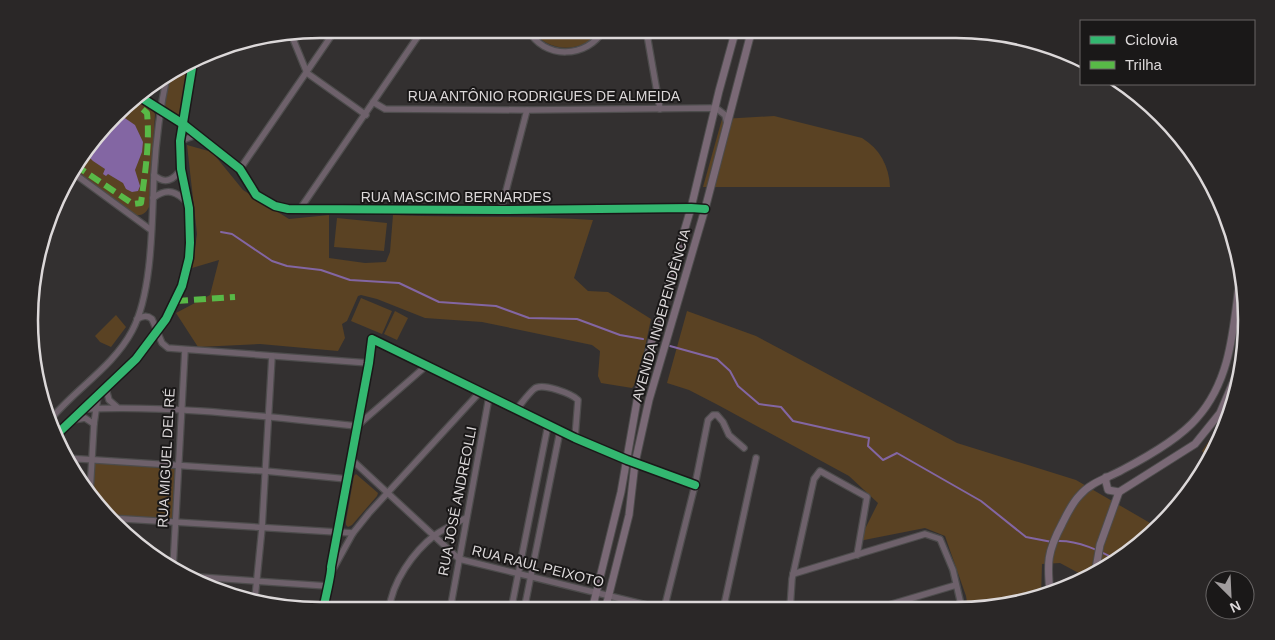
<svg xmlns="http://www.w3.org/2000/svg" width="1275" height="640" font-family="Helvetica,sans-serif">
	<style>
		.green { fill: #5a4223 }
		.water { fill: #8366a3 }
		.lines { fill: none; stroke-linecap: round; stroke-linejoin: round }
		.stream { stroke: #8366a3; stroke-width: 2 }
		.minor-casing { stroke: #4d4c4c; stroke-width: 8 }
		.major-casing { stroke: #4d4c4c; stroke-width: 9 }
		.minor { stroke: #6e616b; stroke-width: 5.5 }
		.major { stroke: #7a6976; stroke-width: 7 }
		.quiet { stroke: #58b947; stroke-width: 6; stroke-dasharray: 12 6; stroke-linecap: butt }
		.cycleway-casing { stroke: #1a1818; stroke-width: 11 }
		.cycleway { stroke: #33b770; stroke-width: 8 }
		.labels { text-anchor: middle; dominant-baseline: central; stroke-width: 4; stroke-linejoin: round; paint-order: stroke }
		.street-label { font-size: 14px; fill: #dcd8d9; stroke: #1a1818 }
		.rim { fill: none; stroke: #dcd8d9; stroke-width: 2.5 }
	</style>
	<rect width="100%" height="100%" fill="#333030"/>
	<g class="green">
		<path d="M531,29H600C584,55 547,53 531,29Z"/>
		<polygon points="194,61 183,124 160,109 167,76"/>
		<path d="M135,97L150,106L155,114L149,207C146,213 142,216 135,215L73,170L78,158Z"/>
		<path d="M774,116L862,138C880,149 889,166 890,187H703L722,119Z"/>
		<path d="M187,145L212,152L243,190L289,219L329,215V258L365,263L386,262L390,252L393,215C460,218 527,215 593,220L574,278L588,291L608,292L651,319L638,380L632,388L601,383L598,376L600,351L592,345L482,322L425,318L377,299L361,295L358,296L347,321L342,324L345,338L338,351L260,344L198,347L176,313L210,295L219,260L192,268L197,234Z"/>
		<polygon points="337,218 387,223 384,251 334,247"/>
		<polygon points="361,298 392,311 382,334 351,321"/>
		<polygon points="395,311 408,318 397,340 384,334"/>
		<polygon points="687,311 756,336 957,443 1076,480 1157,527 1117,562 1088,578 1060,563 1042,564 1041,596 993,609 968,609 966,596 945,536 925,528 859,541 878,503 849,476 718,405 689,390 667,383"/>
		<polygon points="116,315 126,327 111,347 100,342 95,336"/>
		<polygon points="1224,420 1216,449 1209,460 1202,451"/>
		<polygon points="92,460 178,466 175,522 108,518 90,492"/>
		<polygon points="356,474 378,493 377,496 352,525 348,527 346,525 346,521 354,476"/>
	</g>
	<polygon class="water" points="119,114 135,125 143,142 142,152 135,170 140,186 138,191 132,192 126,189 123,183 108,174 106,176 103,174 105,169 93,161 84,152"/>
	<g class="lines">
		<g class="stream">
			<polyline points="221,232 232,234 272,261 287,266 321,270 350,280 399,283 439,302 496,306 529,318 577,319 620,335 643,339"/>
			<polyline points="670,346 717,359 730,371 738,386 759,404 781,407 793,421 869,438 868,446 883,460 897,453 981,501 1026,537 1052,542"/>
			<path d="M1057,541C1078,540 1100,551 1119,561"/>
		</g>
		<g class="minor-casing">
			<g id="minor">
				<path d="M528,29C543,60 588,59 604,29"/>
				<polyline points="646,29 660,109"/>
				<polyline points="291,34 307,73 366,115"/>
				<path d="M229,44C248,44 264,41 282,35"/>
				<polyline points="137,95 183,124 240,169 256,195 275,206 288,209 501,210 691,208 705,209"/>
				<polyline points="373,102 385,109 527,110 716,108 725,115 727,124"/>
				<polyline points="180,141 196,135"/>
				<polyline points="240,169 336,29"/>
				<polyline points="72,172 151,230"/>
				<path d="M154,175C165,185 174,180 181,169"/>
				<path d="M153,198C168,187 177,192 188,203"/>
				<polyline points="300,209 423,29"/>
				<polyline points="501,210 527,110"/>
				<path d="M137,319C143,316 147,315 152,319L162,343L168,348L369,363"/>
				<polyline points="106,389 109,400 117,407"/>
				<path d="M85,409C175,405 267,417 357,426L426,366"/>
				<path d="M516,410C522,403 528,394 534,389C542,382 572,394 578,400L575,438"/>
				<path d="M50,420C75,389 113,367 132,331C153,292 152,218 154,174C156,141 160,108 167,76"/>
				<polyline points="73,420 85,418 94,424"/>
				<polyline points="55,436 136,359 166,319 182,286 189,258 190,243 189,208 181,169 180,141 193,62"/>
				<polyline points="65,458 265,471 347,479"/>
				<polyline points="351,459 459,559 667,610"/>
				<polyline points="90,492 94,424 98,396"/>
				<polyline points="108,518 353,533"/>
				<polyline points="173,568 185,350"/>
				<polyline points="332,571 353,533 369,513 480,392"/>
				<polyline points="793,574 925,534 940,539 953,570 962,609"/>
				<polyline points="184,576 327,586"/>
				<polyline points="255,598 262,528 272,356"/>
				<polyline points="664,609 695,485 708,420 713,415 717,415 723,422 729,435 744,448"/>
				<polyline points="790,609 792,579 814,479 820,471 867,497 857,555"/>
				<polyline points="875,609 956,585"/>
				<path d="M389,610C392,582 413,552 435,535C445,528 456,523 466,518"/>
				<polyline points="450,610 489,397"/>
				<polyline points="511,610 548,425"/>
				<polyline points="524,610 560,431"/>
				<polyline points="723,610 756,458"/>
				<path d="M323,611C324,602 332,573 331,567L369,363L372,339L575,438L627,460L695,485"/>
			</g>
		</g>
		<g class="major-casing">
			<g id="major">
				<polyline points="1106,477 1106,482 1108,490 1119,492"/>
				<polyline points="1095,574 1100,545 1119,492 1195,444 1220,413 1235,378"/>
				<path d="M1050,593C1047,563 1047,552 1062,524C1067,514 1072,503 1080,495C1091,482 1108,478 1122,470C1145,458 1181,437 1197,418C1230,381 1233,332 1239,285"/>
				<polyline points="592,610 621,492 641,378 691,208 719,91 736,29"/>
				<polyline points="605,610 629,515 635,463 649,400 705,209 752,29"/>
			</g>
		</g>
		<use href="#minor" class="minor"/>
		<use href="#major" class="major"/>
		<g class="quiet">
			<path d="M75,165L133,204L141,203C145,173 150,143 147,113L132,100"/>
			<polyline points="176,301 235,297"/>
		</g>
		<g class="cycleway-casing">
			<g id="cycleway">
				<polyline points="137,95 183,124 240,169 256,195 275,206 288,209 501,210 691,208 705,209"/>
				<polyline points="55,436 136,359 166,319 182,286 189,258 190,243 189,208 181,169 180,141 193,62"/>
				<path d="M323,611C324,602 332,573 331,567L369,363L372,339L575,438L627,460L695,485"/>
			</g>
		</g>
		<use href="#cycleway" class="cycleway"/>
	</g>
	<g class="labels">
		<g class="street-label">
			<text x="544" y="96">RUA ANTÔNIO RODRIGUES DE ALMEIDA</text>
			<text x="456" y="197">RUA MASCIMO BERNARDES</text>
			<text transform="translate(661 315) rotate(-74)">AVENIDA INDEPENDÊNCIA</text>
			<text transform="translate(166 458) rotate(-87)">RUA MIGUEL DEL RÉ</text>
			<text transform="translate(457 501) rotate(-79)">RUA JOSÉ ANDREOLLI</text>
			<text transform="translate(538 566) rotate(14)">RUA RAUL PEIXOTO</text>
		</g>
	</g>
	<path d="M0 0H1275V640H0ZM320 38H956A282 282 0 0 1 1238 320V320A282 282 0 0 1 956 602H320A282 282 0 0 1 38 320V320A282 282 0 0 1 320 38Z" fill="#2a2727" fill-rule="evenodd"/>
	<path class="rim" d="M320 38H956A282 282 0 0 1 1238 320V320A282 282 0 0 1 956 602H320A282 282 0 0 1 38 320V320A282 282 0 0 1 320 38Z"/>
	<rect x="1080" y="20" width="175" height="65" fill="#1a1818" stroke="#686565"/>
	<rect x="1090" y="36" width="25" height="8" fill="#33b770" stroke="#686565"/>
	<text x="1125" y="45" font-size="15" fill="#dcd8d9">Ciclovia</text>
	<rect x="1090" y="61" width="25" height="8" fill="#58b947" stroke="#686565"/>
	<text x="1125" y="70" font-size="15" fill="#dcd8d9">Trilha</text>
	<g transform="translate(1230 595) rotate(156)"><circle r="24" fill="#1a1818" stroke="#686565"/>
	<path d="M0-4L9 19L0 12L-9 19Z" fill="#a19d9e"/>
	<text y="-8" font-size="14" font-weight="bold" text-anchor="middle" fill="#dcd8d9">N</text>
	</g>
</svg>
